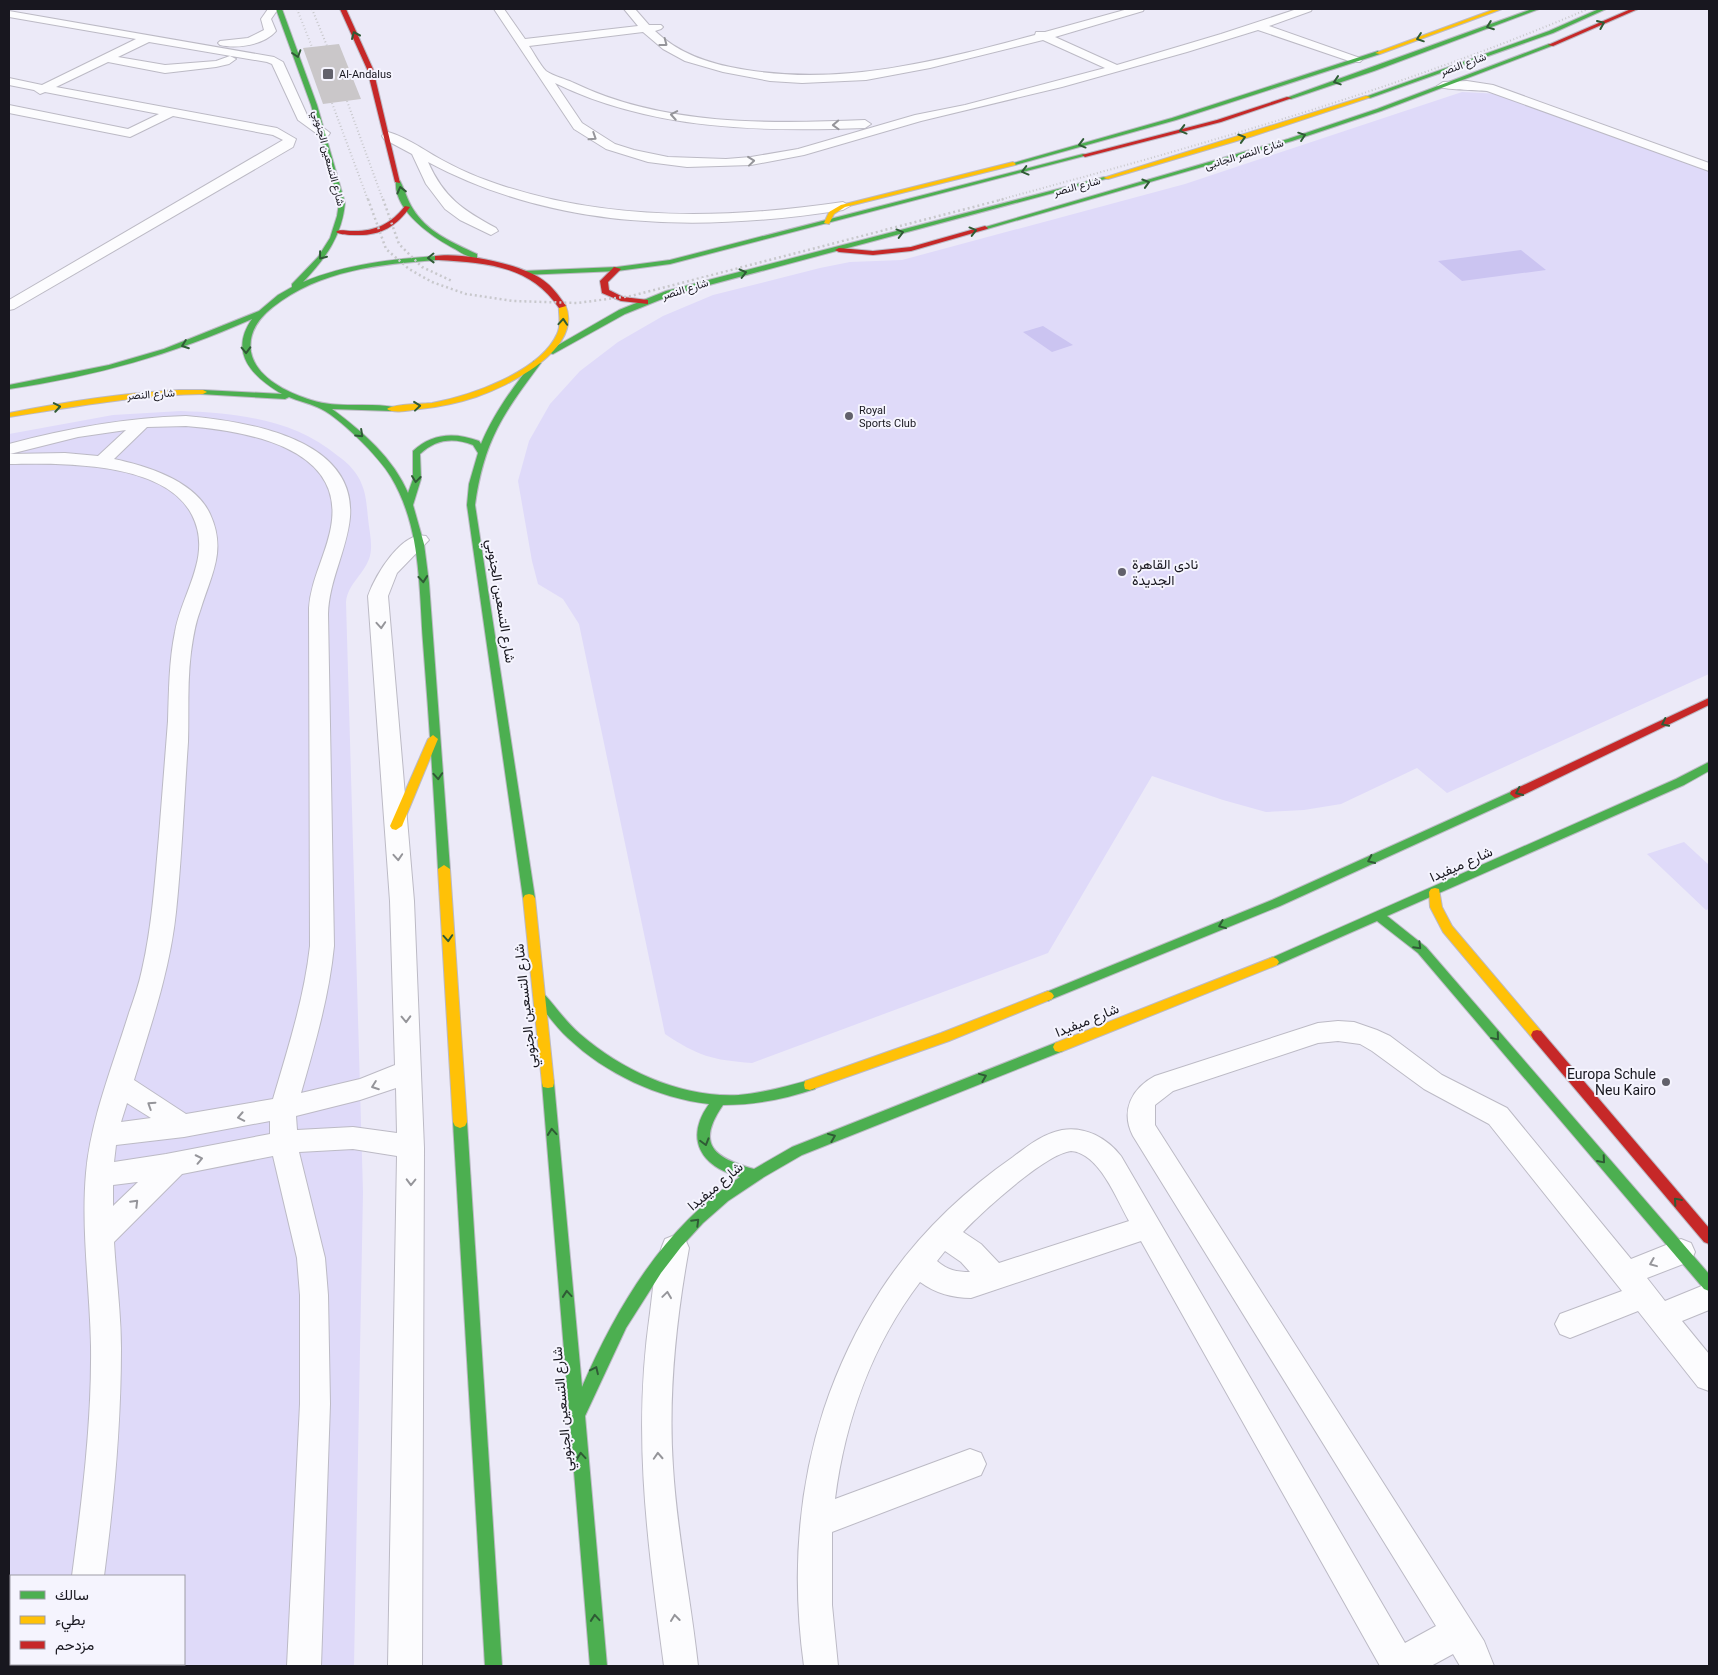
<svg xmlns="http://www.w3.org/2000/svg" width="1718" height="1675" font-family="Roboto,Vazirmatn,sans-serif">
	<rect width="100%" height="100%" fill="#eceaf8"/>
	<g fill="#dfdaf9" fill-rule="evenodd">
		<path d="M 1462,92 L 1501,94 L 1709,171 L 1709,674 L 1447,793 L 1417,768 L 1341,804 L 1304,810 L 1266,812 L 1223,800 L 1152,776 L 1048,953 L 752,1063 C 712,1060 698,1056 665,1034 L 579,624 L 563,599 L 538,584 L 532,561 L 518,481 L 529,441 L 550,404 L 580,371 L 618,342 L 663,316 L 713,295 L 820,268 L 850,262 L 902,260 L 1185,184 Z"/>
		<path d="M 181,411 C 236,413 294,419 338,456 C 348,463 358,473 362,485 C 366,494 367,508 368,518 C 369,530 373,544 370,556 C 365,574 348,583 346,602 L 363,1192 L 354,1666 L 9,1666 L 9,434 L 113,415 ZM 11,1576 L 184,1576 L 184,1664 L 11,1664 Z"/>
		<polygon points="1684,842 1709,865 1709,909 1706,910 1647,854"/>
	</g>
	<g fill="#cbc4f1">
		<polygon points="1521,250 1546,270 1462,281 1438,261"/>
		<polygon points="1043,326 1073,345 1052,352 1023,332"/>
	</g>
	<polygon fill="#cac7c9" points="339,44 361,99 323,104 303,48"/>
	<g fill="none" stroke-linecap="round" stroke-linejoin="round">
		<defs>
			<g id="street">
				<path d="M 268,9 L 278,9 L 271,19 L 276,31 C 264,45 237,49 220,45 L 218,43 L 220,41 L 248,38 L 264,30 L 261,19 Z"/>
				<path d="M 494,9 L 504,9 L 525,39 L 638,26 L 624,9 L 635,9 L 649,25 L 661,25 L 663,27 L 661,29 L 655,31 C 680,55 713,65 747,70 C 845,86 941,60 1035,35 L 1036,32 L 1045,32 L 1128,9 L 1144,9 L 1143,11 L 1055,37 L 1117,65 L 1221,34 L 1297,9 L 1312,9 L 1311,11 L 1269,26 L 1360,58 L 1362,60 L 1360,62 L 1352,62 L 1258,30 L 1187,52 L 1062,87 L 921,121 L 804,155 L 751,165 L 687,167 L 648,162 L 606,149 L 574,129 ZM 643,32 L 663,49 L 685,61 L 723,72 L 770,81 L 802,83 L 866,80 L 930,68 L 1043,40 L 1105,68 L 965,105 L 915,115 L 798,149 L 751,157 L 726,159 L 668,157 L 634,150 L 615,144 L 582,123 L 555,83 C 651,130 760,132 865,128 L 871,124 L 865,120 C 769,124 663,126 574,83 C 566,79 553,76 546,71 C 540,65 534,53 529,46 Z"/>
				<polygon points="9,11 274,57 283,62 307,115 330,133 328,136 320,136 298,120 272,64 267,62 149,42 118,57 165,65 216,61 230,56 236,59 229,64 216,67 165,73 108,62 56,87 277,128 296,139 293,147 14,309 9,310 9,300 283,140 273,135 173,116 130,137 9,113 9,105 128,129 159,114 45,92 40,94 34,90 9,85 9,78 42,85 136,39 9,17"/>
				<path d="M 1467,81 L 1493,85 L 1709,163 L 1709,171 L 1487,91 C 1477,90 1442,90 1437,86 L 1443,82 Z"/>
				<path d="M 388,132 C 400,135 415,144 425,150 C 447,164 473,176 497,184 C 610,222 727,219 843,202 L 850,206 L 843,210 C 702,232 557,231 428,162 C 444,198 463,210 496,228 L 498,231 L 491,235 L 460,220 L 445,209 L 426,184 L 412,154 L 384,139 L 382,136 L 384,133 Z"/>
				<path d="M 186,416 C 243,421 356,437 350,517 C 347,550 329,580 328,614 L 334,946 C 329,997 315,1044 301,1093 L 360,1079 L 395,1065 L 390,901 L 368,596 C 375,576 402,530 426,536 L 429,540 L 397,573 L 388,596 L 414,901 L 424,1148 L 422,1666 L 388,1666 L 397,1156 L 353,1149 L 299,1152 L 325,1258 L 328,1295 L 330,1404 L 321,1666 L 287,1666 L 300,1404 L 300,1295 L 297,1258 L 273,1156 L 182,1174 L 114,1242 C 116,1277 121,1313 121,1348 C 121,1425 114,1500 104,1576 L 72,1576 C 82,1500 92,1423 91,1346 C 90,1289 81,1230 86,1173 C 91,1118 113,1065 129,1013 C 134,999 139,984 142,970 C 152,926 155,881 159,836 C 162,798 165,760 168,721 C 169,691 169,661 175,632 C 182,592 213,556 192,515 C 165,461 60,463 9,464 L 9,444 C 68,428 125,418 186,416 ZM 186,426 C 244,431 346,446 331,527 C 326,555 311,579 309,608 L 310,946 C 304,999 288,1048 273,1099 L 186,1114 L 134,1080 C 151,1025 170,970 176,912 C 182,856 184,799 188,742 C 189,713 187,682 191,652 C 193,638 195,624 200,611 C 211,575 227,551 210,514 C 195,481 147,466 114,459 L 147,427 ZM 126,430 L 98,456 L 65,453 L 10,454 L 78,437 ZM 396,1088 L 397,1133 L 353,1127 L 297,1130 L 296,1116 L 360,1100 ZM 127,1103 L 151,1118 L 121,1122 ZM 270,1121 L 270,1134 L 166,1154 L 114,1162 L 116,1145 L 184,1137 ZM 137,1182 L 138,1182 L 113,1206 L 113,1185 Z"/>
				<path d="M 1338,1021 L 1354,1022 L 1377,1030 L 1390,1036 L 1442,1075 L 1507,1108 L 1631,1259 L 1681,1239 L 1691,1243 L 1695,1252 L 1691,1261 L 1647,1278 L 1665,1301 L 1709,1283 L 1709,1310 L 1682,1321 L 1709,1354 L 1709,1391 L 1698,1387 L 1638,1311 L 1570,1338 L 1560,1334 L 1555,1324 L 1560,1314 L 1622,1291 L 1489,1124 L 1424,1089 L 1372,1051 L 1360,1044 L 1338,1041 L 1318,1043 L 1173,1091 L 1155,1105 L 1155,1125 L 1484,1641 L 1494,1666 L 1460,1666 L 1453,1654 L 1431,1666 L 1380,1666 L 1141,1241 L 971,1298 C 953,1298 935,1293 920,1282 C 872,1345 845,1421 835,1499 L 970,1449 L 981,1453 L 986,1464 L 981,1475 L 832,1532 L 832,1605 L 838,1666 L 804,1666 C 792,1580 797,1492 824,1409 C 838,1367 857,1327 881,1290 C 915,1238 961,1193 1013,1157 C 1028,1146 1042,1134 1062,1130 C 1085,1126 1107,1138 1121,1156 L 1405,1643 L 1436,1626 L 1133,1136 C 1120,1111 1132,1088 1155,1076 L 1318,1023 ZM 1071,1151 C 1099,1153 1116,1198 1129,1221 L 999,1263 L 981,1244 L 963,1232 C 982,1212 1045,1154 1071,1151 ZM 945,1251 L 961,1262 L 970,1272 C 957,1272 947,1270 937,1261 Z"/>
				<path d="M 675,1235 L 685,1239 L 689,1248 C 676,1320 668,1394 673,1467 C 677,1534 691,1600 698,1666 L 664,1666 C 648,1544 632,1437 650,1313 C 653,1289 655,1261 665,1239 Z"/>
				<rect x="59" y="1664" width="34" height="2"/>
			</g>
			<g id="fast">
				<path d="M 276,9 L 282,9 L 317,105 L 345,203 C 342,236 325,259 303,282 C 346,264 392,259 438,256 L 442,258 L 438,260 C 380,264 320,270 273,307 C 258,319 248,333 251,352 C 256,378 288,393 311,400 C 339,409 367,402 394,407 L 395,409 L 391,411 L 332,409 C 363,432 393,458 408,493 L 413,479 L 413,451 C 432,433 455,432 479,441 L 481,444 C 494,413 513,387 534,361 L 541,363 C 503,414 484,440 475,505 L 535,898 L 533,901 L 525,901 L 523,898 L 467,505 L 469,484 L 478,453 L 473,445 C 453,437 436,439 420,454 L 421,479 L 413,505 L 424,544 L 429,583 L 450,869 L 444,873 L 438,869 C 434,793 429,718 423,642 C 419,586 421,527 391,477 C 380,458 338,415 317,407 C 308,403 298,401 289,397 L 285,399 L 200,394 L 199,392 L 203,390 L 282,394 C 253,377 228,353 252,319 C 171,355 96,376 9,389 L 9,385 L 109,365 L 164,349 L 259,311 L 278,295 L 292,287 L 292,284 L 318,257 L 330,238 L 337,216 L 339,203 L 311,105 Z"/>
				<polygon points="1532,9 1539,9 1374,71 1291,99 1286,98"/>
				<polygon points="1599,9 1606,9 1553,33 1370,98 1365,97 1549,31"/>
				<polygon points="1549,44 1554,45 1381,111 1292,141 987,229 982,228 1288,139 1377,109"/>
				<polygon points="1378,51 1380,54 1176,120 1015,165 1010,164 1172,118"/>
				<polygon points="1083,154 1088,155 670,264 617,271 523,275 519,273 523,271 617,267 670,260"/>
				<polygon points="1104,177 1109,178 672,295 625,314 553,354 546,352 619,310 666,291"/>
				<path d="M 396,181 L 400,181 C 405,190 407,200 413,209 C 427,232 453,243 477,254 L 477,258 C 469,258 461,253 455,249 C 432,237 393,210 396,181 Z"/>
				<polygon points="1709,762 1709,771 1684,785 1387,916 1426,947 1709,1274 1709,1291 1704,1289 1418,953 1377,921 1277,965 1269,965 1267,962 1269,959 1676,779"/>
				<polygon points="1515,790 1520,794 1519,797 1280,906 1052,999 1048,1001 1044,999 1042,996 1044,993 1272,900"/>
				<path d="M 540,992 L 544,994 C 556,1007 566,1022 580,1034 C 623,1071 681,1098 739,1095 C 763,1093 787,1086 810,1080 L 815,1081 L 816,1085 L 815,1089 C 785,1099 755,1105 723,1105 C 695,1145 715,1158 754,1169 L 792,1147 L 1055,1043 L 1059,1042 L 1063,1043 L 1065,1047 L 1063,1051 L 802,1155 L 764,1177 L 728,1201 L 703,1223 L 681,1247 L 661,1273 L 626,1328 L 585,1416 L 607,1666 L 590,1666 L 542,1083 L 543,1079 L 548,1078 L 553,1079 L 554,1083 L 582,1387 C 617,1306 665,1226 740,1177 C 701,1167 684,1139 709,1104 C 658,1098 606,1074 568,1038 C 556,1027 546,1013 536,1000 L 534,997 L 536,994 Z"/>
				<polygon points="460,1116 465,1118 467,1122 502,1666 485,1666 453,1122 455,1118"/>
			</g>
			<g id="slow">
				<polygon points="1495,9 1502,9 1380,54 1375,53"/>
				<polygon points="1366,96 1371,97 1250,137 1108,179 1103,178"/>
				<polygon points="1013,162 1016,164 1015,165 845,207 834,214 829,224 824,223 829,212 841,205"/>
				<path d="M 559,304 L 565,304 C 585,349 508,386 476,397 C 458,403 439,407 420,409 C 411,410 394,414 387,409 C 394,404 421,404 432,403 C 470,396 540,372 557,334 C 562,323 558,314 559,304 Z"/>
				<path d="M 179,390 L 203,390 L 207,392 L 203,394 C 137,395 74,407 9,417 L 9,413 C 65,402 121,393 179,390 Z"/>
				<polygon points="433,735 438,739 402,826 396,830 392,829 390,826 428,739"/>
				<polygon points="444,865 450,869 467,1122 465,1126 460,1128 455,1126 453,1122 438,869"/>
				<polygon points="1435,888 1439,889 1442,907 1452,926 1541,1031 1543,1035 1541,1039 1537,1040 1533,1039 1443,932 1430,907 1429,892 1431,889"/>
				<polygon points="529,894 533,895 535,898 554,1083 553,1087 548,1088 543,1087 542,1083 523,898 525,895"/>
				<polygon points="1273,957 1277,959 1279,962 1277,965 1063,1051 1059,1052 1055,1051 1053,1047 1055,1043"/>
				<polygon points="1048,991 1052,993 1054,996 1052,999 949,1041 810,1090 805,1089 804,1085 805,1081 941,1033"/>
			</g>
			<g id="jam">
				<polygon points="340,9 346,9 373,69 400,183 395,182 367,69"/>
				<polygon points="1631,9 1638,9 1553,46 1548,45"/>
				<polygon points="1287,97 1292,98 1221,122 1085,157 1082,155 1217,120"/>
				<path d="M 405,206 L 410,207 C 396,227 380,236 355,235 C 348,235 341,235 336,232 C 340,229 345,231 350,231 C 374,232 390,225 405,206 Z"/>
				<polygon points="985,226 988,228 987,229 911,251 873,255 839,252 835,250 839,248 873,251 911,247"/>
				<path d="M 435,256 C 463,252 521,264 543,280 C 553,287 559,296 566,306 L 559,308 C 530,265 486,263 438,260 L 435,260 Z"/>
				<polygon points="614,267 621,269 608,282 609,290 623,297 648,300 648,304 621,301 602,293 600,281"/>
				<polygon points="1709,698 1709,705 1519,797 1515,798 1510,794 1511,791"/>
				<polygon points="1537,1030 1541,1031 1709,1228 1709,1244 1704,1242 1533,1039 1531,1035 1533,1031"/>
			</g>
		</defs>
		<use href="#street" stroke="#bcbac5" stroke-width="2"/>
		<use href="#fast" stroke="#bcbac5" stroke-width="2"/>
		<use href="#slow" stroke="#bcbac5" stroke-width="2"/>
		<use href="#jam" stroke="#bcbac5" stroke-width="2"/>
		<use href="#street" fill="#fcfcfe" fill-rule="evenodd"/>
		<use href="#fast" fill="#4caf50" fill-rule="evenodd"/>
		<use href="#slow" fill="#ffc107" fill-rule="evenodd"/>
		<use href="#jam" fill="#c62828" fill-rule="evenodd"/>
		<g stroke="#c8c8cc" stroke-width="2" stroke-dasharray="1 2.5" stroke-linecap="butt">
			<polyline points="297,9 312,47"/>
			<polyline points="312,9 327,46"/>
			<polyline points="347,101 383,200"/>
			<polyline points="332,103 368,200"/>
			<path d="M 999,200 C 1198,146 1398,90 1588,9"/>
		</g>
		<g stroke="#c8c8cc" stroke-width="2.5" stroke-dasharray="2 3" stroke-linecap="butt">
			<polyline points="368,199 386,249 409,269 432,282 466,294 513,301 577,303 631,296 1004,199"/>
			<polyline points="383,199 399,244 422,267 452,281"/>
		</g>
	</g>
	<defs><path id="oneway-chevron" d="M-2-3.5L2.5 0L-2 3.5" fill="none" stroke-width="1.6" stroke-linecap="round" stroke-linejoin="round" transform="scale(1.25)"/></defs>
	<g stroke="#2f5b35">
		<use href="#oneway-chevron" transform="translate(1601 24) rotate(-23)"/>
		<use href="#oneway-chevron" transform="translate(1490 26) rotate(159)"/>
		<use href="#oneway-chevron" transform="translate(355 35) rotate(-114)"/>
		<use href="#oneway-chevron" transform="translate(1420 38) rotate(161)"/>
		<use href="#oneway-chevron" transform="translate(297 54) rotate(72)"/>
		<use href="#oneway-chevron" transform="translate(1337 81) rotate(162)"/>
		<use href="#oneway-chevron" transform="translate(1183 130) rotate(165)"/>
		<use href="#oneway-chevron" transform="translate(1302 136) rotate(-19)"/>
		<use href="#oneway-chevron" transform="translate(1242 138) rotate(-17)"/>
		<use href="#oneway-chevron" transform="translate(1082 144) rotate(165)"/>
		<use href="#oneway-chevron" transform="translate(1025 171) rotate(165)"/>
		<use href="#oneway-chevron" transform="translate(1146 183) rotate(-17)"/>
		<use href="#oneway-chevron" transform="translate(401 190) rotate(-104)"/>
		<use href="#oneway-chevron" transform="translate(973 231) rotate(-15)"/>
		<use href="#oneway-chevron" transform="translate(900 233) rotate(-15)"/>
		<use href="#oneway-chevron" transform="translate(322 256) rotate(128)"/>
		<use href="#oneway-chevron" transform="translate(431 258) rotate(179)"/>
		<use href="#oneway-chevron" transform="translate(743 273) rotate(-14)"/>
		<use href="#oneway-chevron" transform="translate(563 322) rotate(-86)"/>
		<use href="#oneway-chevron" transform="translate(185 345) rotate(160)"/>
		<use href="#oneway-chevron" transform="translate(246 350) rotate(88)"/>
		<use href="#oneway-chevron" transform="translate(417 406) rotate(-6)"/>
		<use href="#oneway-chevron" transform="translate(57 407) rotate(-10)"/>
		<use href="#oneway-chevron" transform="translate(360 434) rotate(43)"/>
		<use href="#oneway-chevron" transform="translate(416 479) rotate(97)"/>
		<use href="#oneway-chevron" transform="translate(423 579) rotate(85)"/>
		<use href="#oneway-chevron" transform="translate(1665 723) rotate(154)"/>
		<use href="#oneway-chevron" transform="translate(438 776) rotate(86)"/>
		<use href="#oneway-chevron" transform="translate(1519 792) rotate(155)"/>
		<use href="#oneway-chevron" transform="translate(1371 860) rotate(155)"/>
		<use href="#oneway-chevron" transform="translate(1222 925) rotate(158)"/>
		<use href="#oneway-chevron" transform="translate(448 938) rotate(86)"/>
		<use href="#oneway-chevron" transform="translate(1418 946) rotate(45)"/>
		<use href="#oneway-chevron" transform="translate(1496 1037) rotate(50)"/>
		<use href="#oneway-chevron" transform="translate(983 1077) rotate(-22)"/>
		<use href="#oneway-chevron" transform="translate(552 1132) rotate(-95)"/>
		<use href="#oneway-chevron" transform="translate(832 1137) rotate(-22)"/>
		<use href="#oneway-chevron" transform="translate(705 1142) rotate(74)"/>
		<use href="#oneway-chevron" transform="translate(1602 1160) rotate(49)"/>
		<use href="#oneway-chevron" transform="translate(1677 1201) rotate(-131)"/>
		<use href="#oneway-chevron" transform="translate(696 1222) rotate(-45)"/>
		<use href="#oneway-chevron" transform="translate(567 1294) rotate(-95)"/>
		<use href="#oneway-chevron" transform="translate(595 1370) rotate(-65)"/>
		<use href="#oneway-chevron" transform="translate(581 1456) rotate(-95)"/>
		<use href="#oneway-chevron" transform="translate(595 1618) rotate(-95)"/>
	</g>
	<g stroke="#95959a">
		<use href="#oneway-chevron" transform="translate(664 43) rotate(37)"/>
		<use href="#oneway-chevron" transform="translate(674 115) rotate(-170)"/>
		<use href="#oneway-chevron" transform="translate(836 125) rotate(178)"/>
		<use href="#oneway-chevron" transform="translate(593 137) rotate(33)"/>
		<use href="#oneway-chevron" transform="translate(751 161) rotate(-6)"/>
		<use href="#oneway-chevron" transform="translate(381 625) rotate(86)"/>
		<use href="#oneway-chevron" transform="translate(398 857) rotate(86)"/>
		<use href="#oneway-chevron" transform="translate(406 1019) rotate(88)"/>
		<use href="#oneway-chevron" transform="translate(375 1086) rotate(160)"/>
		<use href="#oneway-chevron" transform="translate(151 1105) rotate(-147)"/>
		<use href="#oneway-chevron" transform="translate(241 1117) rotate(169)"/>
		<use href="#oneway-chevron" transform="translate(199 1159) rotate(-12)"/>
		<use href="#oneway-chevron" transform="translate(411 1182) rotate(91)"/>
		<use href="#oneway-chevron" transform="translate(135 1203) rotate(-45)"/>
		<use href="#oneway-chevron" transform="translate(1653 1263) rotate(158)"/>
		<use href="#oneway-chevron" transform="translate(667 1295) rotate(-82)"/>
		<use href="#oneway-chevron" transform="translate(658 1456) rotate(-93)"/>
		<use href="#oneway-chevron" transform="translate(675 1618) rotate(-97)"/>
	</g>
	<g fill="#62616b" stroke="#f5f4fe" stroke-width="2">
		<rect x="322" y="68" width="12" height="12" rx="2.5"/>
		<circle cx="849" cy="416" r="5"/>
		<circle cx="1122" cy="572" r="5"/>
		<circle cx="1666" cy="1082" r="5"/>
	</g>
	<g text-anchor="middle" stroke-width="4" stroke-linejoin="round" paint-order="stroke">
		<g font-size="11" fill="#18171f" stroke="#f5f4fe">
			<text transform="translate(1463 64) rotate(-20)" y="4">شارع النصر</text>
			<text transform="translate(1244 154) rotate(-17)" y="4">شارع النصر الجانبى</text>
			<text transform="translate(329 158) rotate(75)" y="4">شارع التسعين الجنوبي</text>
			<text transform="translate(1077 186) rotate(-15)" y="4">شارع النصر</text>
			<text transform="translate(685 289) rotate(-17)" y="4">شارع النصر</text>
			<text transform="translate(151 394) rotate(-4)" y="4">شارع النصر</text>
		</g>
		<g font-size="11" fill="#18171f" stroke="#f5f4fe" text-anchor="start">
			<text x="339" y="78">Al-Andalus</text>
			<text x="859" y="414">Royal<tspan x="859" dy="13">Sports Club</tspan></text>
		</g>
		<g font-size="14" fill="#18171f" stroke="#f5f4fe" text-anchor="start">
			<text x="1132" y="569">نادى القاهرة<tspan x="1132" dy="16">الجديدة</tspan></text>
			<text x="1656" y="1079" text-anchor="end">Europa Schule<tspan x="1656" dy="16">Neu Kairo</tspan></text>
		</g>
		<g font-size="14" fill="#18171f" stroke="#f5f4fe">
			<text transform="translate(501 601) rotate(81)" y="5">شارع التسعين الجنوبي</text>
			<text transform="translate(1461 864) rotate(-24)" y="5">شارع ميفيدا</text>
			<text transform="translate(525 1006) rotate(-96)" y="5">شارع التسعين الجنوبي</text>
			<text transform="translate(1087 1020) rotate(-22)" y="5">شارع ميفيدا</text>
			<text transform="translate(715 1186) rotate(-40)" y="5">شارع ميفيدا</text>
			<text transform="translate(562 1409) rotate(-95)" y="5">شارع التسعين الجنوبي</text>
		</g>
	</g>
	<rect width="1718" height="1675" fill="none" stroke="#18171f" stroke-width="20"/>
	<rect x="10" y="1575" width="175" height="90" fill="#f5f4fe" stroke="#9d9ca5"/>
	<rect x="20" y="1591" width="25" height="8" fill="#4caf50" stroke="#9d9ca5"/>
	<text x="55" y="1600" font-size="15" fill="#18171f">سالك</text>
	<rect x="20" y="1616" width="25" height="8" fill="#ffc107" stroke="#9d9ca5"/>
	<text x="55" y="1625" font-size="15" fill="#18171f">بطيء</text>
	<rect x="20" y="1641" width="25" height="8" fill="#c62828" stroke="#9d9ca5"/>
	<text x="55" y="1650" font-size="15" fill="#18171f">مزدحم</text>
</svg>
